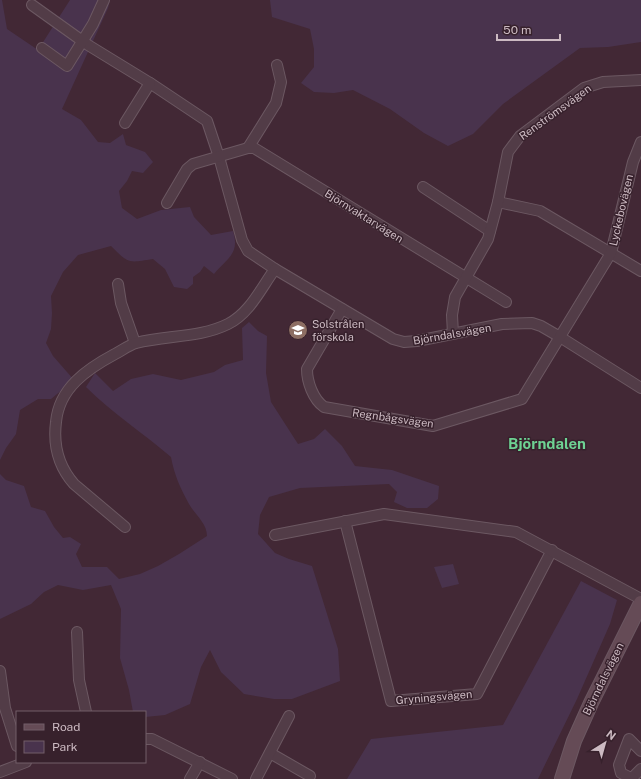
<svg xmlns="http://www.w3.org/2000/svg" width="641" height="779" font-family="'Public Sans',sans-serif">
	<rect width="100%" height="100%" fill="#422835"/>
	<g fill="#49334d">
		<path d="M 0,0 L 2,0 L 7,29 L 38,50 L 70,0 L 110,0 L 108,8 L 62,109 L 81,120 L 98,142 L 110,143 L 123,134 L 126,145 L 145,152 L 153,162 L 143,173 L 132,171 L 127,181 L 119,191 L 122,208 L 137,219 L 161,210 L 190,207 L 194,217 L 211,235 L 233,231 C 240,254 228,257 214,274 L 204,266 L 200,272 L 193,277 L 193,284 L 187,289 L 174,287 L 165,269 L 153,259 C 128,263 129,264 111,246 L 78,255 L 63,272 L 51,296 L 52,313 L 51,329 L 46,343 L 53,356 L 74,380 L 51,399 L 38,399 L 20,410 L 16,434 L 6,448 L 0,460 Z"/>
		<polygon points="270,0 641,0 641,42 608,47 580,48 503,104 473,134 448,146 424,133 390,109 353,90 334,93 314,92 301,83 314,67 314,49 310,29 272,17"/>
		<path d="M 249,322 L 258,331 L 267,336 L 266,373 L 271,402 L 298,444 L 314,439 L 325,429 L 342,446 L 355,466 L 392,470 L 439,486 L 438,499 L 427,508 L 407,508 L 394,502 L 397,492 L 389,484 L 300,488 L 269,497 L 260,515 L 258,534 L 275,553 L 289,559 L 312,566 L 338,649 L 340,681 L 292,699 L 274,699 L 244,694 L 221,672 L 210,650 L 201,667 L 190,704 L 165,715 L 145,717 L 145,712 L 133,712 L 129,690 L 120,658 L 121,609 L 111,585 L 83,590 L 58,585 L 44,592 L 31,604 L 0,619 L 0,474 L 6,480 L 24,486 L 31,507 L 45,511 L 54,527 L 63,538 L 70,537 L 81,544 L 76,554 L 82,567 L 107,567 L 119,579 L 140,574 L 158,566 L 179,554 L 207,536 C 207,523 195,515 189,504 C 180,488 174,474 171,457 C 143,433 112,413 86,387 L 95,373 L 113,391 L 131,379 L 153,374 L 181,380 L 214,372 L 225,365 L 243,360 L 242,328 Z"/>
		<polygon points="453,564 459,584 442,588 434,567"/>
		<polygon points="581,581 617,600 610,624 577,699 538,779 347,779 371,739 503,725"/>
	</g>
	<g fill="none" stroke-linecap="round" stroke-linejoin="round">
		<defs>
			<g id="street">
				<polyline points="32,5 88,45 150,83 207,121 219,157 242,240 248,251 275,269 393,339 404,342 417,341 502,324 532,323 541,326 560,337 641,388"/>
				<polyline points="42,48 67,66 93,24 104,0"/>
				<polyline points="125,123 150,83"/>
				<polyline points="248,148 276,103 281,82 277,65"/>
				<polyline points="423,187 490,231"/>
				<polyline points="498,202 540,211 641,271"/>
				<polyline points="167,203 187,169 193,164 248,148 254,148 506,302"/>
				<polyline points="118,284 121,303 135,343"/>
				<path d="M 342,309 L 307,369 C 307,382 313,399 324,407 L 433,426 L 522,399 L 611,253 L 633,162 L 641,142"/>
				<polyline points="453,334 452,315 455,297 488,239 498,202 508,152 520,136 584,88 603,82 641,80"/>
				<polyline points="345,521 391,701 477,694 552,550"/>
				<path d="M 125,527 L 74,484 C 59,467 53,446 56,422 C 59,388 87,369 115,354 C 121,351 129,345 136,343 C 166,335 200,338 228,324 C 250,313 261,288 275,269"/>
				<polyline points="275,535 384,514 516,532 641,599"/>
				<polyline points="77,632 79,680 86,712"/>
				<polyline points="0,671 5,708 17,746"/>
				<polyline points="145,739 152,739 232,779"/>
				<polyline points="270,753 310,776"/>
				<polyline points="0,772 26,762"/>
				<polyline points="632,778 641,769"/>
				<polyline points="190,779 200,762"/>
				<polyline points="256,779 289,716"/>
				<polyline points="633,779 621,773 619,765 629,739 641,751"/>
			</g>
			<polyline id="secondary" points="562,779 574,741 591,703 641,603"/>
		</defs>
		<use href="#street" stroke="#6c5862" stroke-width="12"/>
		<use href="#secondary" stroke="#6c5862" stroke-width="16"/>
		<use href="#street" stroke="#523c47" stroke-width="10"/>
		<use href="#secondary" stroke="#654b56" stroke-width="14"/>
	</g>
	<defs>
		<symbol id="school-disc" viewBox="-11 -11 22 22"><circle r="9.5" fill="#8d6e63" stroke="#37212c"/><path d="M0-5L7-2L0 1L-7-2ZM-4 1L0 2.5L4 1V4Q0 6-4 4Z" fill="#fff"/></symbol>
	</defs>
	<g fill-rule="evenodd">
		<use href="#school-disc" x="287" y="319" width="22" height="22"/>
	</g>
	<g text-anchor="middle" stroke-width="3" stroke-linejoin="round" paint-order="stroke">
		<g font-size="11" fill="#ccbac2" stroke="#37212c">
			<text transform="translate(555 112) rotate(-36)" y="4">Renströmsvägen</text>
			<text transform="translate(621 210) rotate(-77)" y="4">Lyckebovägen</text>
			<text transform="translate(364 216) rotate(32)" y="4">Björnvaktarvägen</text>
			<text transform="translate(452 334) rotate(-10)" y="4">Björndalsvägen</text>
			<text transform="translate(393 418) rotate(8)" y="4">Regnbågsvägen</text>
			<text transform="translate(603 679) rotate(-64)" y="4">Björndalsvägen</text>
			<text transform="translate(434 697) rotate(-5)" y="4">Gryningsvägen</text>
		</g>
		<g font-size="11" fill="#ccbac2" stroke="#37212c" text-anchor="start">
			<text x="312" y="328">Solstrålen<tspan x="312" dy="13">förskola</tspan></text>
		</g>
		<g font-size="15" font-weight="bold" fill="#6ed293" stroke="#37212c">
			<text x="547" y="449">Björndalen</text>
		</g>
	</g>
	<rect x="16" y="711" width="130" height="52" fill="#37212c" stroke="#735e68"/>
	<rect x="24" y="724" width="20" height="6" fill="#654b56" stroke="#735e68"/>
	<text x="52" y="731" font-size="12" fill="#ccbac2">Road</text>
	<rect x="24" y="741" width="20" height="12" fill="#49334d" stroke="#735e68"/>
	<text x="52" y="751" font-size="12" fill="#ccbac2">Park</text>
	<g transform="translate(605 743) rotate(37)" stroke="#37212c" stroke-width="3" paint-order="stroke">
	<path d="M0-3L7 15L0 10L-7 15Z" fill="#ccbac2"/>
	<text y="-6" font-size="11" font-weight="bold" text-anchor="middle" fill="#ccbac2">N</text>
	</g>
	<path d="M497 34v6h63v-6" fill="none" stroke="#ccbac2" stroke-width="2"/>
	<text x="503" y="34" font-size="12" fill="#ccbac2" stroke="#37212c" stroke-width="3" paint-order="stroke">50 m</text>
</svg>
